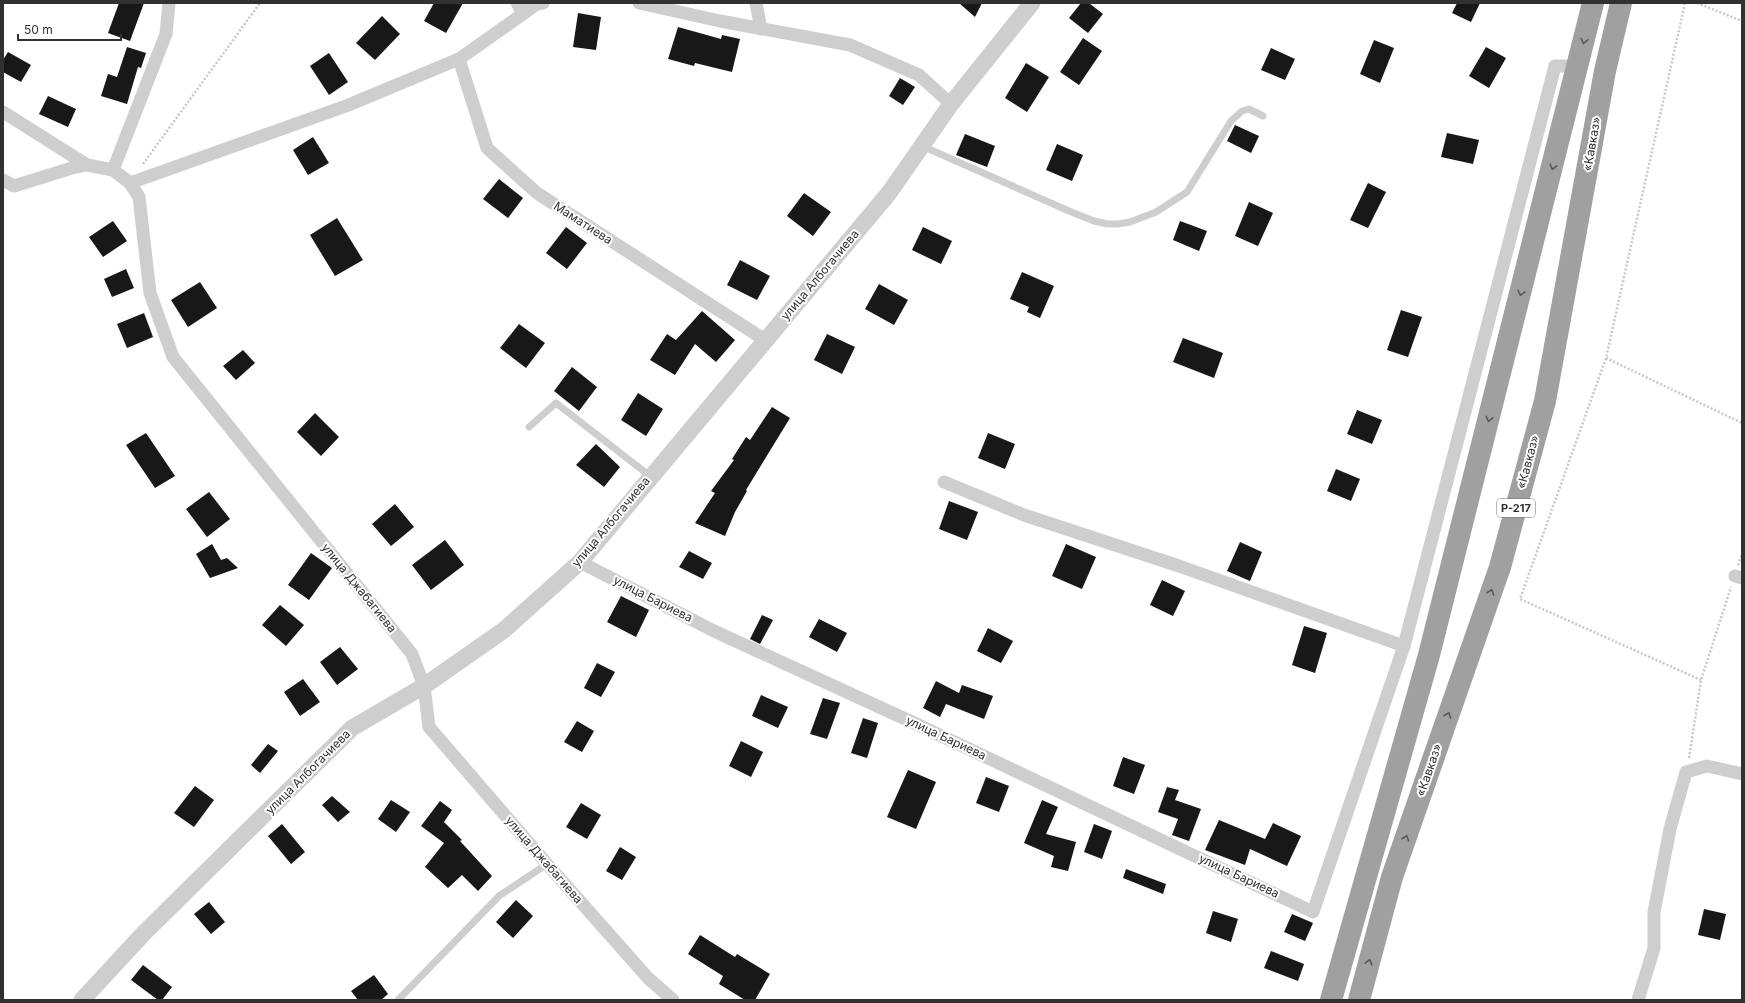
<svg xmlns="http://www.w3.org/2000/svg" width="1745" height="1003" font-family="Inter,sans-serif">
	<rect width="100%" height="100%" fill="#fff"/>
	<g fill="#181818">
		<polygon points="119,3 144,3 130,41 108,33"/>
		<polygon points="434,3 463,3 446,33 424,21"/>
		<polygon points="959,3 982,3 975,17"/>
		<polygon points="1081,3 1089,3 1103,14 1088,33 1069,18"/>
		<polygon points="1457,3 1480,3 1471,22 1452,13"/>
		<polygon points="578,13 601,17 596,50 573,47"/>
		<polygon points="382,16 400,34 375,60 356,43"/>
		<polygon points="678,27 721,39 722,35 740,39 732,72 695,63 694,66 668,59"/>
		<polygon points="1083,38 1102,51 1079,85 1060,72"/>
		<polygon points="1374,40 1394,48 1380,83 1360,74"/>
		<polygon points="127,47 146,53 141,68 138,67 127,104 101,96 108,74 117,77"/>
		<polygon points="1486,47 1506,58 1489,88 1469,76"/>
		<polygon points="1271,48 1295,59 1285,80 1261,70"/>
		<polygon points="8,52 31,65 21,82 3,72 3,60"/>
		<polygon points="329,53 348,82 329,95 310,66"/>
		<polygon points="1026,63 1049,77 1027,112 1005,98"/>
		<polygon points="900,78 915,87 903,105 889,96"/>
		<polygon points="48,96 76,109 68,127 39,114"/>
		<polygon points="1235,125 1259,136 1251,153 1227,141"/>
		<polygon points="1447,133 1479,140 1473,164 1441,157"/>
		<polygon points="965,134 995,146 987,167 956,155"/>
		<polygon points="313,137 329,163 308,175 293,150"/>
		<polygon points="1057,144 1083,155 1072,181 1046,170"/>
		<polygon points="499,179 523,198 508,218 483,199"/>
		<polygon points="1368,183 1386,192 1368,228 1350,220"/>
		<polygon points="804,193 831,212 813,236 787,216"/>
		<polygon points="1249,202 1273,213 1258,246 1235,236"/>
		<polygon points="337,218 363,260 335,276 310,235"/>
		<polygon points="113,221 127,241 103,257 89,237"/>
		<polygon points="1180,221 1207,231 1199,251 1173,240"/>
		<polygon points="566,227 587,243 567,269 546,253"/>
		<polygon points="923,227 952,241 941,264 912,250"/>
		<polygon points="740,260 770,276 757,300 727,285"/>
		<polygon points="126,269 134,288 112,297 104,279"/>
		<polygon points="1022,272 1054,286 1040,318 1027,312 1029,307 1010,299"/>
		<polygon points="200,282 217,308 188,327 171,300"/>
		<polygon points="879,284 908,300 894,325 865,309"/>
		<polygon points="1401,310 1422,317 1408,357 1387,350"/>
		<polygon points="702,311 735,340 716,362 695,344 675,375 650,360 667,334 676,340"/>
		<polygon points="144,313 153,337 127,348 117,324"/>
		<polygon points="519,324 545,343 526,368 500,348"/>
		<polygon points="827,334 855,347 842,374 814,360"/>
		<polygon points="1183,338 1223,353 1214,378 1173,362"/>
		<polygon points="243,350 255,363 236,380 223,366"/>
		<polygon points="572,367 597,387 579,411 554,391"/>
		<polygon points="638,393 663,409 646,436 621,420"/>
		<polygon points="772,407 790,418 746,490 747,491 735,512 725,536 695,523 715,493 711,491 734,460 732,459 746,437 750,440"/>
		<polygon points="1357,410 1382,420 1372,444 1347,434"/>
		<polygon points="315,413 339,437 321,456 297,432"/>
		<polygon points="146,433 175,476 155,488 126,445"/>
		<polygon points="988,433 1015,444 1005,469 978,458"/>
		<polygon points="596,444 620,467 604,487 576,465"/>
		<polygon points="1336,469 1360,479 1351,501 1327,491"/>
		<polygon points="209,492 230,519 207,537 186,509"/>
		<polygon points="949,501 978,512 967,540 939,529"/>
		<polygon points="395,504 414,527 391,546 372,524"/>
		<polygon points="445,540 464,565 431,590 412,565"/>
		<polygon points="1240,542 1262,552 1250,581 1227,571"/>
		<polygon points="212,544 221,560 227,558 238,568 210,578 196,554"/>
		<polygon points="1066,544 1096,557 1082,589 1052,576"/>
		<polygon points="689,551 712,563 703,579 679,567"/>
		<polygon points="311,553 332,568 309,600 288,585"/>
		<polygon points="1162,580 1185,591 1173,616 1150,605"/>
		<polygon points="621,596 649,610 636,637 607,622"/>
		<polygon points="280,605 304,625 286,646 262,625"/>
		<polygon points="762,615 773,620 760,644 750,639"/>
		<polygon points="819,619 847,633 837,652 809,637"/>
		<polygon points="1304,626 1327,633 1315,673 1292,665"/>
		<polygon points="988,628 1013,641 1001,663 977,651"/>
		<polygon points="340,647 358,669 337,685 320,662"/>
		<polygon points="597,663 615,672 601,697 584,688"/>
		<polygon points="303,679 320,702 300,716 284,692"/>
		<polygon points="936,681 959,693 962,685 993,696 984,719 946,704 940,717 923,708"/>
		<polygon points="761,695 788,707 778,728 752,716"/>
		<polygon points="823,698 840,703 827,739 810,734"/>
		<polygon points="863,718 878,723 867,758 851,753"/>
		<polygon points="577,721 594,731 582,752 564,742"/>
		<polygon points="741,741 763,752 751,777 729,766"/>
		<polygon points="268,744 278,751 260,773 251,765"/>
		<polygon points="1123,757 1145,765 1134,794 1113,786"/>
		<polygon points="908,770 936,782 916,829 887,817"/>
		<polygon points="986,777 1009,786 999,812 976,803"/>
		<polygon points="195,786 214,800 194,827 174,813"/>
		<polygon points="1167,787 1179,790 1175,800 1201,809 1189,841 1172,835 1178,819 1158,812"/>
		<polygon points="332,796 350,812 338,822 322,805"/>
		<polygon points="391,800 410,812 396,832 378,819"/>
		<polygon points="1042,800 1058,807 1046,834 1076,842 1068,871 1051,867 1054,856 1024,843"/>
		<polygon points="440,801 452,810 444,822 462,840 460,841 492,876 478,891 462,875 448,888 425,867 444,843 421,826"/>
		<polygon points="581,803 601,815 587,839 566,827"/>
		<polygon points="1219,820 1265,839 1273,823 1301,836 1287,866 1250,849 1245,865 1205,850"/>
		<polygon points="282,824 305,852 291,864 268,836"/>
		<polygon points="1094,824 1112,831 1102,859 1084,852"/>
		<polygon points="620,847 636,857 622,880 606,871"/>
		<polygon points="1126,869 1166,884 1163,894 1123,878"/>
		<polygon points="516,900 533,916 513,938 496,922"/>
		<polygon points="209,902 225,922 211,934 194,914"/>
		<polygon points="1704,909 1726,914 1720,940 1698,935"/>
		<polygon points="1213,911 1238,919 1231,942 1206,933"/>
		<polygon points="1292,914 1313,923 1305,941 1284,932"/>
		<polygon points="700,935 735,957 737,954 770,974 755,1000 745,1000 719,984 723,976 688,954"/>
		<polygon points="1271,951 1304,964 1298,981 1264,968"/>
		<polygon points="143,965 172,987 162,1000 158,1000 131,980"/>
		<polygon points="374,975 388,994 381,1000 358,1000 351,991"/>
	</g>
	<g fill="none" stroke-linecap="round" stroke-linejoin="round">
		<g stroke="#c8c8c8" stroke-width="2.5" stroke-dasharray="2 2" stroke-linecap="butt">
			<polyline points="1685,3 1606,358 1520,599 1701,680"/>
			<polyline points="1697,3 1742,21"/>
			<polyline points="143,164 260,3"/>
			<polyline points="1606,358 1742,423"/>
			<polyline points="1738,565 1742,554"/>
			<polyline points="1689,758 1701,680 1731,587"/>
		</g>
		<g stroke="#cecece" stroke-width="7">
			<polyline points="922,146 1069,211 1094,221 1108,224 1118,224 1130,222 1156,212 1187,192 1231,121 1242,111 1249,109 1263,116"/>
			<polyline points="529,427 556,403 650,476"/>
			<polyline points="398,1000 499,896 547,864"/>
		</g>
		<g stroke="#cecece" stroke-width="13">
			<polyline points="517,3 523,14"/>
			<polyline points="639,3 720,21 850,45 919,75 951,104"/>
			<polyline points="756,3 761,29"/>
			<polyline points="459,59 487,148 537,193 765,340"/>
			<polyline points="3,112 87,165"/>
			<polyline points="113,170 166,34 169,3"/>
			<polyline points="3,180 14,186 72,168 87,165 113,170 130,183 139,197 150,293 173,357 412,654 424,686 429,727 547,864 648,978 673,1000"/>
			<polyline points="130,183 346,106 459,59 537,4 543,3"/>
			<polyline points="944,482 1024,515 1179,566 1404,646"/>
			<polyline points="580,562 714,631 912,722 1313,912 1404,646 1555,66 1578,66"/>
			<polyline points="1735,576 1742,578"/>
			<polyline points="1638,1000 1654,948 1654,912 1670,829 1686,772 1707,766 1742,774"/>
		</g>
		<polyline stroke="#cecece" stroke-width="17" points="82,1000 144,933 352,728 424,686 504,630 580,562 889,193 951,104 1032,3"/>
		<g stroke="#a0a0a0" stroke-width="22">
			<polyline points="1331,1000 1429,655 1593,3"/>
			<polyline points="1359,1000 1392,877 1500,567 1545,401 1605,71 1621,3"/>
		</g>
	</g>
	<defs><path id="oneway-chevron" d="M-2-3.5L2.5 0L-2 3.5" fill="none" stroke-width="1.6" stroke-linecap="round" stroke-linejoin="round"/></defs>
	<g stroke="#585858">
		<use href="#oneway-chevron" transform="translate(1584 41) rotate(103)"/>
		<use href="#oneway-chevron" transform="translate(1553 167) rotate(104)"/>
		<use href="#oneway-chevron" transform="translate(1521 293) rotate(104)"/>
		<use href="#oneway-chevron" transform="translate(1489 419) rotate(104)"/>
		<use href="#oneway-chevron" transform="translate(1491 592) rotate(-71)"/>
		<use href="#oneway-chevron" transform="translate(1448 715) rotate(-71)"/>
		<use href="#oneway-chevron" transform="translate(1406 838) rotate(-71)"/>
		<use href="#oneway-chevron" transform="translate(1369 962) rotate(-75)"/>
	</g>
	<g text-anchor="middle" stroke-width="4" stroke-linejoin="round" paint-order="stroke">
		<rect fill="#fff" stroke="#6f6f6f" stroke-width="1" x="1497" y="499" width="38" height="18" rx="3"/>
		<g font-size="11" font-weight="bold" fill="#313131">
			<text x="1516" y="512">Р-217</text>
		</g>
		<g font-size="12" fill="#313131" stroke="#fff">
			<text transform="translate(1592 144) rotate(-80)" y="4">«Кавказ»</text>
			<text transform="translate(583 223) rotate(33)" y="4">Маматиева</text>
			<text transform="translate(820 275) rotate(-50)" y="4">улица Албогачиева</text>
			<text transform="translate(1528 462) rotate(-75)" y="4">«Кавказ»</text>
			<text transform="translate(611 522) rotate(-50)" y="4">улица Албогачиева</text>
			<text transform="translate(359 588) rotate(51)" y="4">улица Джабагиева</text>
			<text transform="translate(653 599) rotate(27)" y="4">улица Бариева</text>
			<text transform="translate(946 738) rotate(25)" y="4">улица Бариева</text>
			<text transform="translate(1429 770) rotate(-71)" y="4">«Кавказ»</text>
			<text transform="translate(308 772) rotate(-45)" y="4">улица Албогачиева</text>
			<text transform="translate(544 860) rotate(49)" y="4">улица Джабагиева</text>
			<text transform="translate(1239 876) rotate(25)" y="4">улица Бариева</text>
		</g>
	</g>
	<rect width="1745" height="1003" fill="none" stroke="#313131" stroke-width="8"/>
	<path d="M18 34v6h103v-6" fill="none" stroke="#313131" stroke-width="2"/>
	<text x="24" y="34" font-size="12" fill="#313131" stroke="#ffffff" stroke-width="3" paint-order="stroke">50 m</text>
</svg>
